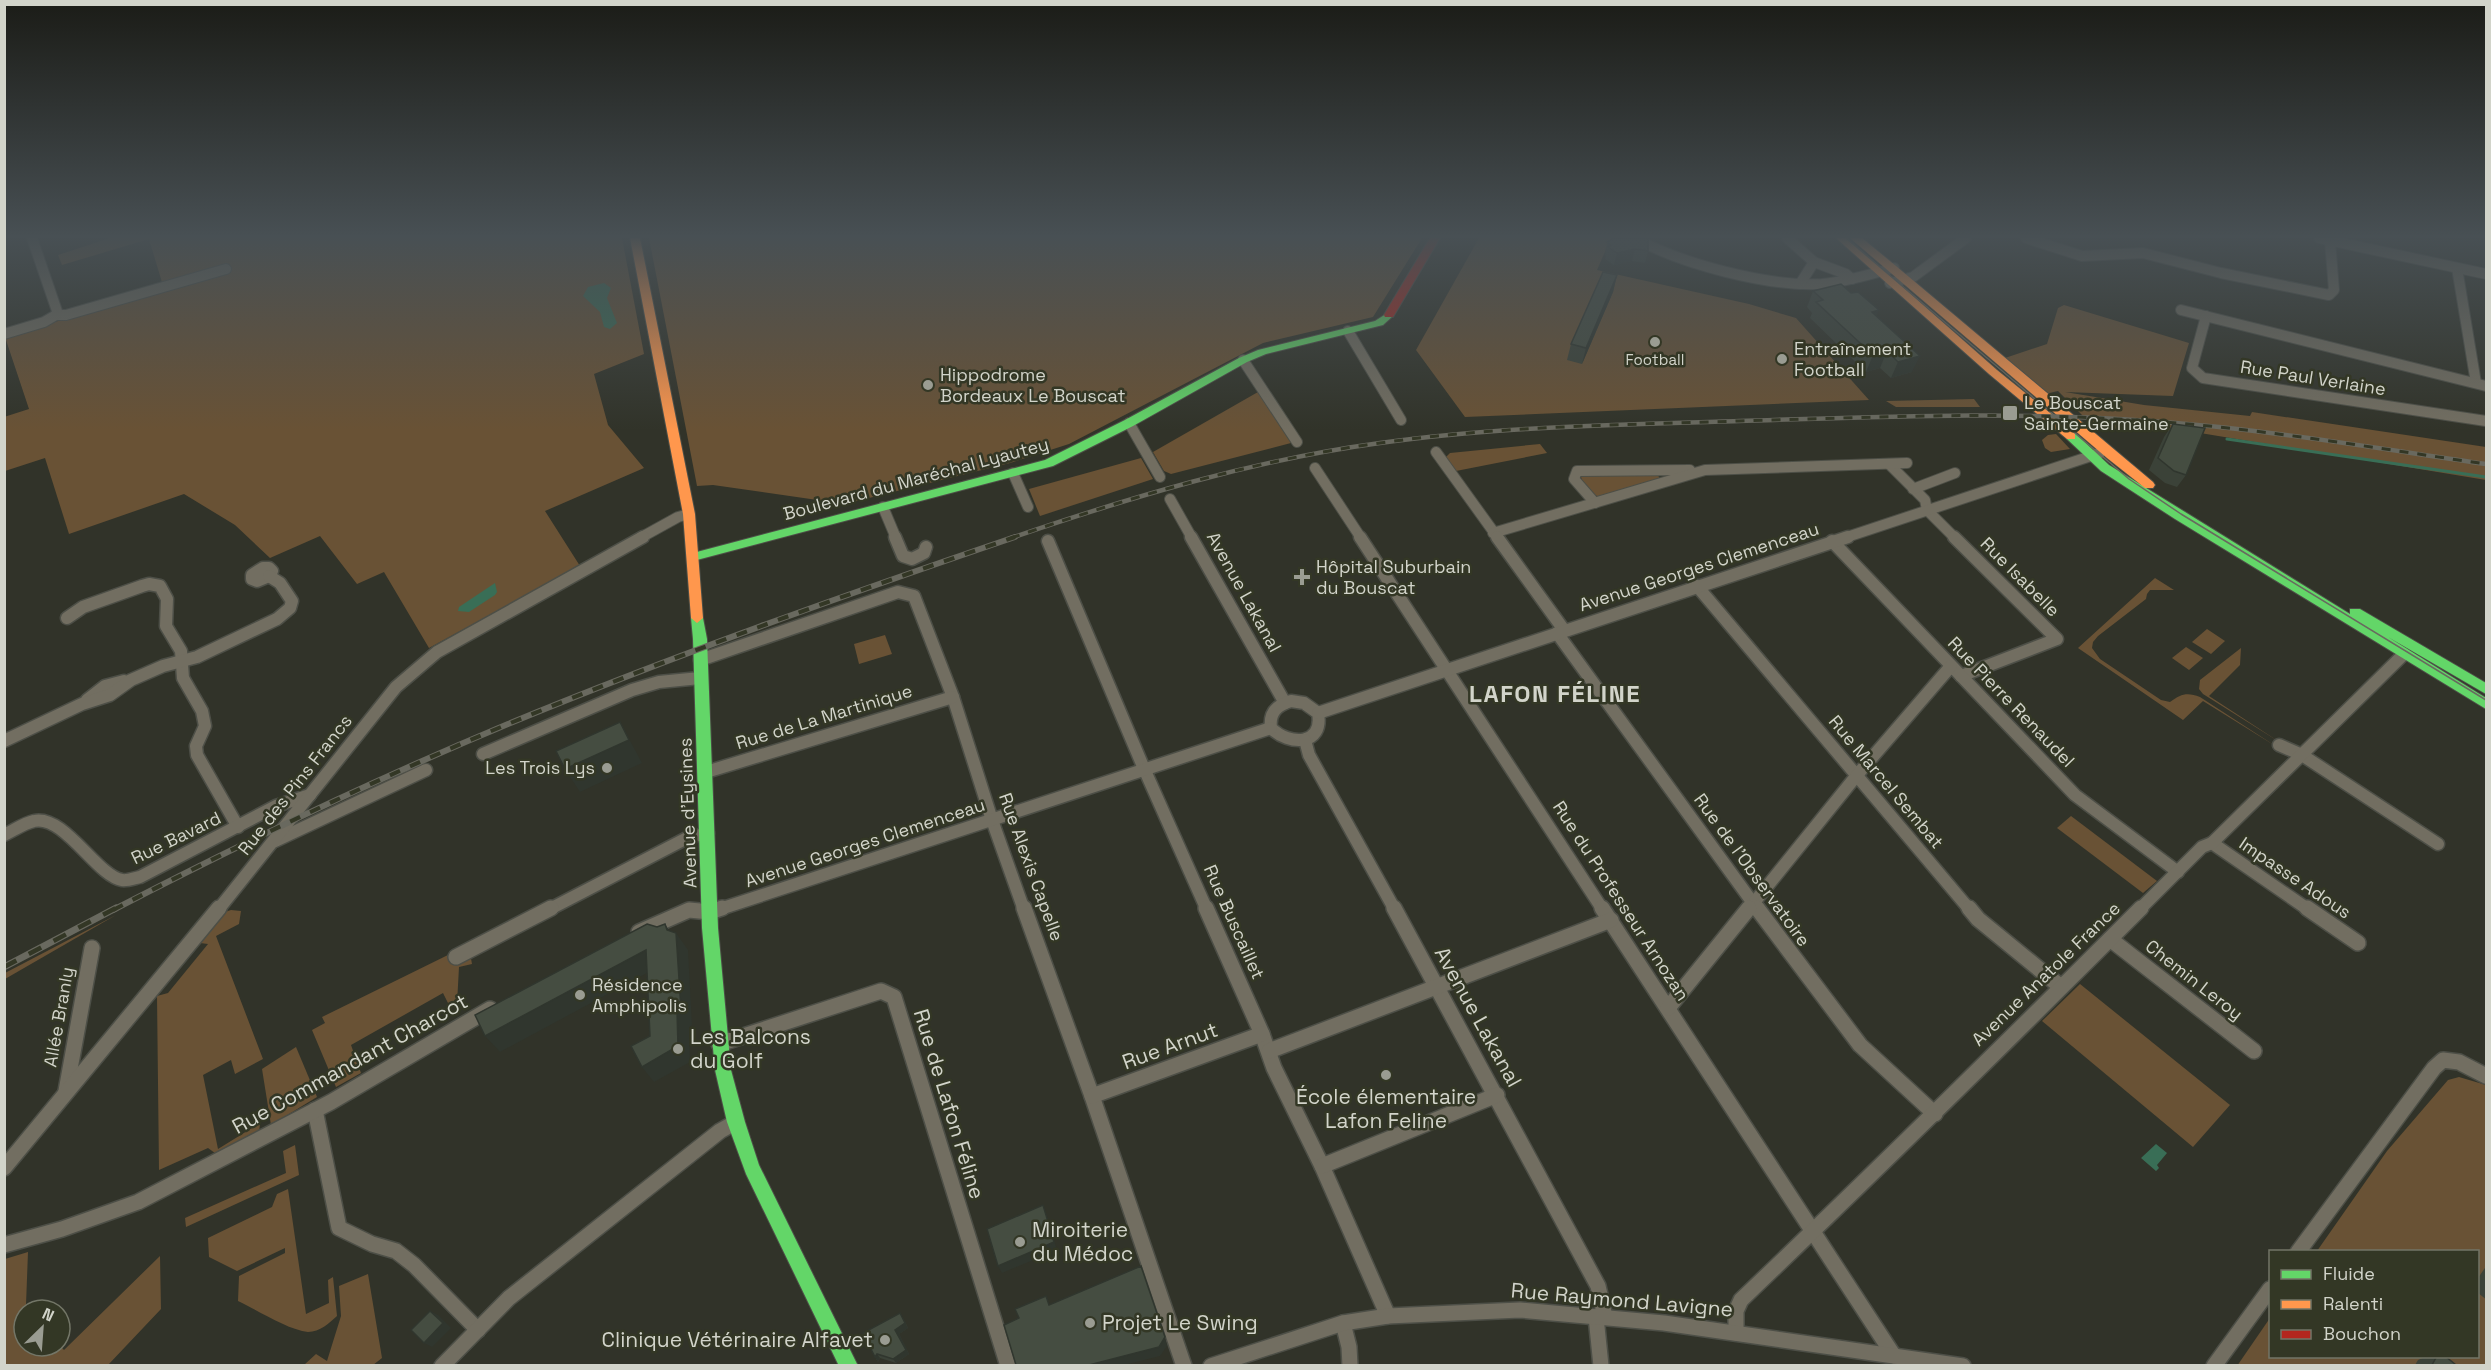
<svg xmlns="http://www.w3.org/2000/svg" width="2491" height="1370" font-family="'Space Grotesk',sans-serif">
	<rect width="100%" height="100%" fill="#313329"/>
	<g fill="#695235">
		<polygon points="110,238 622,238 644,354 594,374 608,425 644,468 545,511 580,566 429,648 384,572 357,584 320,536 270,558 235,525 184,494 69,534 45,458 5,471 4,417 29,409 5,337 164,289 149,239 62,265 58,255"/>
		<polygon points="649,238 1422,238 1373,317 1263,343 1069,444 1010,463 845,504 713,485 697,486"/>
		<polygon points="1479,238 1611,238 1597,270 1749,304 1796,318 1869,400 1465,417 1416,350"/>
		<polygon points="2064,305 2189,343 2173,396 2065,392 2144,405 2250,416 2252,412 2486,447 2486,480 2194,432 2095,428 2058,391 2045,394 2005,358 2047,344 2058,308"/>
		<polygon points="1258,392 1291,443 1171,474 1164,471 1153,452"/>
		<polygon points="1974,399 1980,407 1896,407 1886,401"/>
		<polygon points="2056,434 2070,449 2051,452 2045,448 2042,440 2048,435"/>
		<polygon points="1540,444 1547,453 1456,471 1446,457 1450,453"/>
		<polygon points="1141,458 1153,479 1040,516 1029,489"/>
		<path d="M 1585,474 L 1657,474 L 1659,477 L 1659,479 L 1600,497 C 1591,495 1583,486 1581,477 Z"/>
		<path d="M 2155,578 L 2174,590 L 2150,590 L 2147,594 L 2146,599 L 2098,636 L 2093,642 L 2092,648 L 2100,659 L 2161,700 L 2170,702 C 2181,694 2187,692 2200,697 L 2277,747 L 2203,701 L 2183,720 L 2078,648 Z"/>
		<polygon points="2207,629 2225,641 2211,654 2192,642"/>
		<polygon points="885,635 892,654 859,664 854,644"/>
		<polygon points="2186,647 2203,658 2189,670 2172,658"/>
		<polygon points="2241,648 2240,665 2209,696 2281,743 2203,694 2199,689 2200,680"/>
		<polygon points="2071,816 2157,881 2143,893 2057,828"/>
		<polygon points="231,910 241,911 239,924 216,936 263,1059 235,1074 231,1060 203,1075 218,1149 260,1123 259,1134 219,1156 208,1148 159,1170 157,996 168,993 208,944 200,943 225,912"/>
		<polygon points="116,915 5,979 5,973"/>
		<polygon points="452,953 470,953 472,964 459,967 457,1004 450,1007 443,993 351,1045 361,1073 336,1087 312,1030 325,1023 322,1017"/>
		<polygon points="2080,984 2230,1105 2193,1147 2042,1021"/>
		<polygon points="296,1047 317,1097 271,1125 262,1069"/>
		<polygon points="2459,1077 2486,1085 2486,1365 2237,1366 2270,1318 2270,1356 2478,1356 2478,1252 2317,1251 2387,1151 2448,1080"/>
		<polygon points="295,1145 299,1175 186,1227 185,1218 286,1173 283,1151"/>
		<path d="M 288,1189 L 306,1314 L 329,1303 L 328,1280 L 333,1277 L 337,1316 C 329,1323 320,1332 308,1332 C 288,1330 257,1310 238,1301 L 239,1276 L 285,1253 L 285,1248 L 237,1271 L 209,1257 L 208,1238 L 272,1207 L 277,1194 Z"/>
		<polygon points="28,1252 26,1305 23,1308 25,1310 24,1346 60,1346 64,1350 160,1256 161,1309 108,1365 5,1365 5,1259"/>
		<polygon points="368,1274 382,1358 373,1365 304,1365 316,1354 327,1361 341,1316 339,1286"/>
	</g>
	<g fill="#396e56">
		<polygon points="604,283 611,288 607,298 617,323 610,329 604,327 600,312 583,296 588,287"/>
		<polygon points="495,583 497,592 495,595 469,612 458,611 459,607"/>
		<polygon points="2156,1144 2167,1153 2157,1165 2159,1168 2156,1171 2141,1158"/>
	</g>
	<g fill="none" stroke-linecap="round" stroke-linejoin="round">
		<polyline stroke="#396e56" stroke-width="3" points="2227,439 2486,477"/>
		<defs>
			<g id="street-far2">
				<path d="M 1635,238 C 1681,264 1769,287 1822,284 C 1846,282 1870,274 1894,268"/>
				<polyline points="1787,238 1814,262 1846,274 1852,279"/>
				<polyline points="2026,238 2082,256 2143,253 2221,273 2329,295 2334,290 2330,241"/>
				<polyline points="2319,238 2486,274"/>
				<polyline points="2457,268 2476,383"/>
				<polyline points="1890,283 1913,277 1966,238"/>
				<polyline points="1800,284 1814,262"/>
				<polyline points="2181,310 2486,386"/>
				<polyline points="56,315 66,315 226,269"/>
				<polyline points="2206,316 2192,368 2203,378 2486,421"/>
				<polyline points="1348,331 1401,420"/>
				<polyline points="4,334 44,322 56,315 57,311 32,238"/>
				<polyline points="1243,360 1297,442"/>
				<polyline points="1129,423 1160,477"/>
				<polyline points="1436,452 1498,538"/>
				<polyline points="1889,464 1925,500 1927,510 1955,538"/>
				<polyline points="1315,468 1361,538"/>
				<polyline points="1013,473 1028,507"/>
				<polyline points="1913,489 1955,473"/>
				<polyline points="1170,499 1192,538"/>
				<polyline points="1595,503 1574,479 1577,471 1690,470"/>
				<polyline points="883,507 896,538"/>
				<polyline points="1493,533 1705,470 1907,463"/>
				<polyline points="640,538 678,517 689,514"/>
				<polyline points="1844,538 2100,453"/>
			</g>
			<g id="street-far1">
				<polyline points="895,537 903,556 912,559 924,553 926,547"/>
				<polyline points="1191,537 1285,703"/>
				<polyline points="1360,537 1603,910"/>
				<polyline points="1497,537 1564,630"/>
				<polyline points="1954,537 2057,639 1961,676"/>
				<polyline points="1048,541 1142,764 1207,910"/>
				<polyline points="1832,541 2075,795 2178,872"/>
				<polygon points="263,568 269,568 272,571 269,576 257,581 252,579 252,575"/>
				<polyline points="1697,586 1970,910"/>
				<polyline points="67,618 83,607 142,586 149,584 160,586 167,599 166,626 181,651 183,678 202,711 205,726 196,746 197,755 238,827"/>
				<polyline points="1557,633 1758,910"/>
				<polyline points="700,660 898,592 914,596 953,697 992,820 1024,910"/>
				<polyline points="87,700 105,686 124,681"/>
				<path d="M 1291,701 L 1304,703 L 1318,713 C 1324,746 1289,746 1271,728 C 1269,713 1277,705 1291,701 Z"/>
				<polyline points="1318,713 1848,537"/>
				<polyline points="1305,740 1309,755 1395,910"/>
				<polyline points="4,741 82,704 110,695 131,680 163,666 197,657 277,619 290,608 292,601 280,583 269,576"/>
				<polyline points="2279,745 2302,755 2438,844"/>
				<polyline points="483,754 632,690 659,682 700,678"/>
				<polyline points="706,772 953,697"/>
				<path d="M 4,835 C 13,831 24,823 34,821 C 64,814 97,876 122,880 C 127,881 135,878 140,877 L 276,806 L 310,795"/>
				<polyline points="275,841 426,770"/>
				<polyline points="2212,843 2309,910"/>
				<polyline points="218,910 396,687 437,652 643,537"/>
				<polyline points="548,910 687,838 708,833"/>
				<polyline points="717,910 1271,728"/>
				<polyline points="1748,910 1857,775 1951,666"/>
				<polyline points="2139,910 2202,847 2212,843 2404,654"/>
			</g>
			<g id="street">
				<polyline points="1024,908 1092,1096 1184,1366"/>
				<polyline points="1206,908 1262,1034 1274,1068 1322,1166 1388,1316"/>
				<polyline points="1394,908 1598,1286 1605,1317"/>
				<polyline points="1602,908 1894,1356"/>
				<polyline points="1757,908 1860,1045 1935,1114"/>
				<polyline points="1969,908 1978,919 2061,987"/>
				<polyline points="2307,908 2358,943"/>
				<polyline points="639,932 689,910 710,912 722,908"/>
				<polyline points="2110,939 2254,1051"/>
				<polyline points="456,957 551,908"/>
				<polyline points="1668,1008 1749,908"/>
				<polyline points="719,1044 881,991 894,997 1008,1366"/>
				<polyline points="1269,1051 1611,920"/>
				<polyline points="66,1091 92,948"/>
				<polyline points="1092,1096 1262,1034"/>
				<polyline points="315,1110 339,1228 372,1244 396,1251 414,1265 478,1330"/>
				<polyline points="1322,1166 1497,1095"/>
				<polyline points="4,1168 219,908"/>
				<polyline points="4,1245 62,1229 138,1202 331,1102 490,1009"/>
				<polyline points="2298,1252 2434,1068 2443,1060 2459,1062 2486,1076"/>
				<polyline points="1596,1317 1601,1366"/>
				<polyline points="1343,1323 1349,1347 1350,1366"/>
				<path d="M 1736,1333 L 1736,1311 L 1741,1300 C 1876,1171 2009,1040 2141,908"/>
				<polyline points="442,1366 509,1298 720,1131 736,1122"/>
				<polyline points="1211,1366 1343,1323 1388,1316 1520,1310 1664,1323 1963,1366"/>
				<polyline points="2214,1366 2270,1289"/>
			</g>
			<g id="fast">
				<polygon points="1389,312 1394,315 1383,325 1266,354 1247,362 1133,426 1053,466 693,561 687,557 693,553 1045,460 1125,420 1239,358 1258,350 1375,321"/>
				<polygon points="2071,432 2075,433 2109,465 2350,614 2350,609 2360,609 2486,683 2486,694 2388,637 2486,698 2486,709 2175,519 2101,471 2067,439 2067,433"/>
				<polygon points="697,613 703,618 707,639 718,928 731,1070 745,1122 759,1165 858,1366 839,1366 746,1174 727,1122 715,1070 702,928 693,639 691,618"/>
			</g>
			<g id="slow">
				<polygon points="630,238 640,238 695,514 703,618 697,623 691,618 683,514"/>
				<polygon points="1836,238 1847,238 1997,370 2075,433 2075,439 2067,439 1989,374"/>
				<polygon points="1850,238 1862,238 1896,266 2153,482 2155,485 2153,488 2145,488 2107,458"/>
			</g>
			<polygon id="jam" points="1430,238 1440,238 1393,317 1385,317 1384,315"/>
		</defs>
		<use href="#street-far2" stroke="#4d4f47" stroke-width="12"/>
		<use href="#street-far1" stroke="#4d4f47" stroke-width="15"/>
		<use href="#street" stroke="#4d4f47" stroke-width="18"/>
		<use href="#fast" stroke="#4d4f47" stroke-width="2"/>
		<use href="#slow" stroke="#4d4f47" stroke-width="2"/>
		<use href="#jam" stroke="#4d4f47" stroke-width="2"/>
		<use href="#street-far2" stroke="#726e61" stroke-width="10"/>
		<use href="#street-far1" stroke="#726e61" stroke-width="12"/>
		<use href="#street" stroke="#726e61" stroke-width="15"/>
		<use href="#fast" fill="#63d668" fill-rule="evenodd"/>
		<use href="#slow" fill="#ff974d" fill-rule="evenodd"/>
		<use href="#jam" fill="#b3261e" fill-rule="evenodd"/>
		<polyline stroke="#69695f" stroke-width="1.5" points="1846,238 2129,479 2181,514 2486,700"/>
		<defs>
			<path id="rail-far2" d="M 1011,538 C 1131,497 1254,460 1380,443 C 1499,426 1620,425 1739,421 C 1877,417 2014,411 2151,421 C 2264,429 2375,448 2486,464"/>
			<path id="rail-far1" d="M 113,910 C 242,843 374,780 508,724 C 675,655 845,595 1015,537"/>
			<polyline id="rail" points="4,967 116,908"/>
		</defs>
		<use href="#rail-far2" stroke="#69695f" stroke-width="4.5"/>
		<use href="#rail-far1" stroke="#69695f" stroke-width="6"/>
		<use href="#rail" stroke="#69695f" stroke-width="7"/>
		<use href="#rail-far2" stroke="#333725" stroke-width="3" stroke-dasharray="9" stroke-linecap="butt"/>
		<use href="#rail-far1" stroke="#333725" stroke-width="4" stroke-dasharray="11" stroke-linecap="butt"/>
		<use href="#rail" stroke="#333725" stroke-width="4.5" stroke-dasharray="14" stroke-linecap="butt"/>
	</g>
	<g fill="#3b4238">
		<polygon points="1613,238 1646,238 1648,251 1645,263 1632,261 1614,265 1605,259 1606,256 1605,255 1607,242"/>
		<polygon points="1617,275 1613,292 1582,364 1567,360 1571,344"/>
		<polygon points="1813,291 1876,316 1912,372 1891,378 1880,368 1866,372 1810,318 1812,313 1807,307"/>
		<polygon points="2173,424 2186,475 2177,487 2165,483 2149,470 2164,437"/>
		<polygon points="2487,1265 2487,1300 2478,1293 2478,1278"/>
		<polygon points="903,1318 908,1328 899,1334 909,1354 896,1363 880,1358 878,1362 875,1357"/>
		<polygon points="2427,1356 2445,1356 2456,1365 2415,1365 2418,1360"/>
	</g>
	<g fill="#30362e">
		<polygon points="1635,249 1632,261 1614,265 1617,253"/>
		<polygon points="1617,275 1613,292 1582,364 1586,348"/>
		<polygon points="1879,310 1872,327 1872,312"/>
		<polygon points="1887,351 1880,368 1866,372 1873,355"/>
		<polygon points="1920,356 1912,372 1891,378 1898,362"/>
		<polygon points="620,722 642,763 580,792 565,769"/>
		<polygon points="665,924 676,941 676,933 688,950 692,1025 689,1027 690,1062 654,1082 642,1067 678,1046"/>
		<polygon points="646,950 658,967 500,1052 485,1036"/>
		<polygon points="1043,1205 1057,1250 1002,1273 998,1266"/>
		<polygon points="430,1311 438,1315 451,1328 432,1347 424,1343"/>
		<polygon points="900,1313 908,1328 899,1334 909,1354 896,1363 893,1359 895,1330"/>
		<polygon points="1165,1337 1167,1346 1160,1356 1124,1365 1089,1365"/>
		<polygon points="877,1354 880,1358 878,1362 875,1357"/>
	</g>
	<g fill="#454d41" stroke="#30362e" stroke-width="1.5">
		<polygon points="1615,238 1648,239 1648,251 1635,249 1617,253 1608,247 1611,245 1607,242"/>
		<polygon points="1603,272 1617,275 1586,348 1571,344"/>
		<polygon points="1841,284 1851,293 1858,292 1879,310 1872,312 1920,356 1898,362 1887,351 1873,355 1816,302 1823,300 1813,291"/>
		<polygon points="2173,424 2205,428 2186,475 2174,471 2158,458"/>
		<polygon points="620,722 629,740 565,769 556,751"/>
		<polygon points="647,924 657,927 665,924 667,930 676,933 681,1009 677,1011 678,1046 642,1067 631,1046 650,1036 646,950 485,1036 475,1015"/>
		<polygon points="1043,1205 1054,1242 998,1266 987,1229"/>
		<polygon points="1141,1266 1165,1337 1159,1347 1089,1365 1016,1365 1004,1325 1019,1318 1015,1309 1046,1296 1049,1305"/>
		<polygon points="430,1311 443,1323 424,1343 411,1330"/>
		<polygon points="900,1313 905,1323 895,1330 906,1350 893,1359 877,1354 875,1357 863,1333"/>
		<polygon points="2437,1356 2445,1356 2456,1365 2432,1365"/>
	</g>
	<linearGradient id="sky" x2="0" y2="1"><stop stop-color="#1b1c17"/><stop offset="0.55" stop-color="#485054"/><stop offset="1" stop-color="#485054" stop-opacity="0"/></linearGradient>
	<rect width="2491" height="430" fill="url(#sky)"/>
	<g fill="#9a9c92" stroke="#333725" stroke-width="2">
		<circle cx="1655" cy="342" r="6"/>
		<circle cx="1782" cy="359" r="6"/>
		<circle cx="928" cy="385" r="6"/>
		<rect x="2002" y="405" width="16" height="16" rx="3"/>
		<path d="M1299 568h6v6h6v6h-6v6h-6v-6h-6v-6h6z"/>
		<circle cx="607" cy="768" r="6"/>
		<circle cx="580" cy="995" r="6"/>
		<circle cx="678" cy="1049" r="6"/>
		<circle cx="1386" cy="1075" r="6"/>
		<circle cx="1020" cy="1242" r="6"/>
		<circle cx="1090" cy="1323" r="6"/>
		<circle cx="885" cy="1340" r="6"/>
	</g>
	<g text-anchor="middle" stroke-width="5" stroke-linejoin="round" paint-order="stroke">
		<g font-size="15" fill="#d2d4ca" stroke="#333725">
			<text x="1655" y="365">Football</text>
		</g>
		<g font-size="18" fill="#d2d4ca" stroke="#333725" text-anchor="start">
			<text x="1794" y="355">Entraînement<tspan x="1794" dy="21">Football</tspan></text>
			<text x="940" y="381">Hippodrome<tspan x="940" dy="21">Bordeaux Le Bouscat</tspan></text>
			<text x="2024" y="409">Le Bouscat<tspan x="2024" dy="21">Sainte-Germaine</tspan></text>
			<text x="1316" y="573">Hôpital Suburbain<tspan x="1316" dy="21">du Bouscat</tspan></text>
			<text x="595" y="774" text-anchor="end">Les Trois Lys</text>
			<text x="592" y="991">Résidence<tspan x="592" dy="21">Amphipolis</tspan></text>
		</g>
		<g font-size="18" fill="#d2d4ca" stroke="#333725">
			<text transform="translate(2313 378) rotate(9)" y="6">Rue Paul Verlaine</text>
			<text transform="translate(916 479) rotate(-15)" y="6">Boulevard du Maréchal Lyautey</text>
			<text transform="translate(1699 567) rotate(-18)" y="6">Avenue Georges Clemenceau</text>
			<text transform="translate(2020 577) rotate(45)" y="6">Rue Isabelle</text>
			<text transform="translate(1244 592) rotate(61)" y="6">Avenue Lakanal</text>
			<text transform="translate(2011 702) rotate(46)" y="6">Rue Pierre Renaudel</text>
			<text transform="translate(824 717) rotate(-17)" y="6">Rue de La Martinique</text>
			<text transform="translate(1886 782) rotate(50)" y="6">Rue Marcel Sembat</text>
			<text transform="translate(295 785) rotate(-52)" y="6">Rue des Pins Francs</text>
			<text transform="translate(688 813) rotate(-92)" y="6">Avenue d'Eysines</text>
			<text transform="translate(176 838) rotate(-26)" y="6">Rue Bavard</text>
			<text transform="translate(865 843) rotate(-18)" y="6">Avenue Georges Clemenceau</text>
			<text transform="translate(1031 867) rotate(70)" y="6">Rue Alexis Capelle</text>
			<text transform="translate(1752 870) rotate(54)" y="6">Rue de l'Observatoire</text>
			<text transform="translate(2295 878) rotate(34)" y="6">Impasse Adous</text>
			<text transform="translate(1621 901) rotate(57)" y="6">Rue du Professeur Arnozan</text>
			<text transform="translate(1234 922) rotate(66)" y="6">Rue Buscaillet</text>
			<text transform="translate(2046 974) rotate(-44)" y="6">Avenue Anatole France</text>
			<text transform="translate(2194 980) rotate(38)" y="6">Chemin Leroy</text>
			<text transform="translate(59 1017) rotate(-80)" y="6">Allée Branly</text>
		</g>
		<g font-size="21" fill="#d2d4ca" stroke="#333725">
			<text transform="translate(1478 1017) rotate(61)" y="7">Avenue Lakanal</text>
			<text transform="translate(1170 1046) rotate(-20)" y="7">Rue Arnut</text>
			<text transform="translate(350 1064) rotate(-29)" y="7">Rue Commandant Charcot</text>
			<text transform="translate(949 1104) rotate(73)" y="7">Rue de Lafon Féline</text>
			<text transform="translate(1622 1300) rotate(5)" y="7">Rue Raymond Lavigne</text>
		</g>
		<g font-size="21" fill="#d2d4ca" stroke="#333725" text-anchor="start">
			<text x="690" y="1044">Les Balcons<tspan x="690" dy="24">du Golf</tspan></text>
			<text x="1386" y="1104" text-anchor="middle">École élementaire<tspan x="1386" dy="24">Lafon Feline</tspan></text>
			<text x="1032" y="1237">Miroiterie<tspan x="1032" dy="24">du Médoc</tspan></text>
			<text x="1102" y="1330">Projet Le Swing</text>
			<text x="873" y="1347" text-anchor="end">Clinique Vétérinaire Alfavet</text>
		</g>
		<g font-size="24" font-weight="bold" letter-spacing="1.5" fill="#d2d4ca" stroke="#333725">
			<text x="1555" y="702">LAFON FÉLINE</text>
		</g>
	</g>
	<rect width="2491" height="1370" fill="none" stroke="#d2d4ca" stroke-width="12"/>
	<rect x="2269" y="1250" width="210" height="108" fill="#333725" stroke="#737667" stroke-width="1.5"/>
	<rect x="2281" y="1270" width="30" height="9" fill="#63d668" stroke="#737667" stroke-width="1.5"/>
	<text x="2323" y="1280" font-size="18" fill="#d2d4ca">Fluide</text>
	<rect x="2281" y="1300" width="30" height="9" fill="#ff974d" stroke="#737667" stroke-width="1.5"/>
	<text x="2323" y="1310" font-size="18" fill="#d2d4ca">Ralenti</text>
	<rect x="2281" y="1330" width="30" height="9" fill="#b3261e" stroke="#737667" stroke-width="1.5"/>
	<text x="2323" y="1340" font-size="18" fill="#d2d4ca">Bouchon</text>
	<g transform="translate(42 1328) rotate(25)"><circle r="28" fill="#333725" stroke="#737667" stroke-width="1.5"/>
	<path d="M0-4.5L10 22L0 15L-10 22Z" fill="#9a9c92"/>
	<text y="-9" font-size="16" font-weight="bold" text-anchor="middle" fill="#d2d4ca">N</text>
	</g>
</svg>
